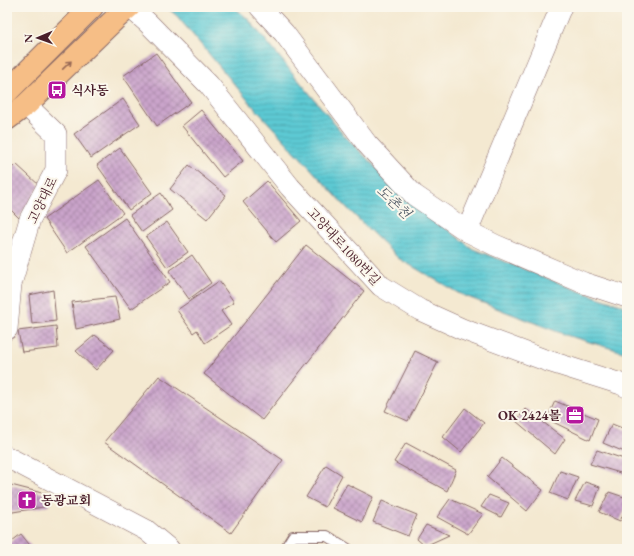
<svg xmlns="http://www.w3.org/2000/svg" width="634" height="556" font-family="'EB Garamond','Noto Serif KR',serif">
	<defs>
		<pattern id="water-rules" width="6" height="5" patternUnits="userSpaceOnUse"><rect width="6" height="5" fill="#5cc9d3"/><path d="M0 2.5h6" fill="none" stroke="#52acb5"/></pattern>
		<pattern id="building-cross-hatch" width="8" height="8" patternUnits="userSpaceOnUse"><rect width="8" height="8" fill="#caa4cb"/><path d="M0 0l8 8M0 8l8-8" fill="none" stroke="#a685a5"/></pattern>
	</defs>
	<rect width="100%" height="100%" fill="#fbf7ec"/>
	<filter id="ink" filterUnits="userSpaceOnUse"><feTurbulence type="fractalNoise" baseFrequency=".025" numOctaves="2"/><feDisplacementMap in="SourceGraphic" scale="8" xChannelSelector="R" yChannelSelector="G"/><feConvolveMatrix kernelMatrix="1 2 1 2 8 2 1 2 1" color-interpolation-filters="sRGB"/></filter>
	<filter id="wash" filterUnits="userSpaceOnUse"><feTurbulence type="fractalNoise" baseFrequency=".012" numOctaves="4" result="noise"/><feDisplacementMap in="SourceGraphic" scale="16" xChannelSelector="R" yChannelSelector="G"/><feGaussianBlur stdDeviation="0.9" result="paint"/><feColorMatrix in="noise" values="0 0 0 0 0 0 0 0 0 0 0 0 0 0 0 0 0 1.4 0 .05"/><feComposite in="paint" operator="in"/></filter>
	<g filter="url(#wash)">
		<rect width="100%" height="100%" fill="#f4e9d1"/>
		<polygon fill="url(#water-rules)" stroke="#53747f" points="166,7 234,7 248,19 344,135 401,193 473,249 582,292 627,307 627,353 566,335 460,294 398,258 348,209 251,104 177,16"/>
		<g id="blocks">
			<g fill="url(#building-cross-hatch)">
				<polygon points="156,53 191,102 157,126 123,76"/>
				<polygon points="123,99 140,124 91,158 74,134"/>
				<polygon points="201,110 243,161 223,177 182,126"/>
				<polygon points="120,148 152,193 129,210 97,165"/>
				<polygon points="16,164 40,186 19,218 7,206 7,173"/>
				<polygon points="189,165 226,195 207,219 170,189"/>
				<polygon points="99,180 123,213 67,253 44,219"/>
				<polygon points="267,181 301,221 276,242 243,202"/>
				<polygon points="161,193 172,210 142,232 130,215"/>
				<polygon points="125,218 170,282 131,309 86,246"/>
				<polygon points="167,222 188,252 167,267 146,237"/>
				<polygon points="306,245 364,291 262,420 204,374"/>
				<polygon points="192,255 211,283 189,299 169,271"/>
				<polygon points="219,281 234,302 221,311 231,325 205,343 197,330 193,333 177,310"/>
				<polygon points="53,290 56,321 32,324 29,295"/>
				<polygon points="115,297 120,319 76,329 72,302"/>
				<polygon points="56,326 58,348 22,352 18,331"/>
				<polygon points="95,335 114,350 96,370 76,351"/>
				<polygon points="415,351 438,362 408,421 385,411"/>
				<polygon points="159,376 283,460 231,533 104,442"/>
				<polygon points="555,401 598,419 590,440 547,419"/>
				<polygon points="465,408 484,423 461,452 443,437"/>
				<polygon points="526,409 565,439 555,454 516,421"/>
				<polygon points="612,424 627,430 627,453 603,443"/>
				<polygon points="406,443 456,470 447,491 394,462"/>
				<polygon points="597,450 627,460 627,475 590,464"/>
				<polygon points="502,458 543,490 527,511 487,477"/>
				<polygon points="326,465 342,475 325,507 306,497"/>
				<polygon points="560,471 578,477 568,500 550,493"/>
				<polygon points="585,482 600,487 593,506 575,501"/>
				<polygon points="7,484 46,494 49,506 7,513"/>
				<polygon points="347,484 373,497 362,522 333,508"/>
				<polygon points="609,492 627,498 627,506 620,521 599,512"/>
				<polygon points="489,495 509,503 501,517 481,507"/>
				<polygon points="450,499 483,514 468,534 437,517"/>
				<polygon points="382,501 417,515 408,536 373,522"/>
				<polygon points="426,525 449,535 425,546 417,539"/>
				<polygon points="21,534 33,549 7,549 7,545"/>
			</g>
		</g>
	</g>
	<g filter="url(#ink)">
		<use href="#blocks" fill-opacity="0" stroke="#866665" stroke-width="1"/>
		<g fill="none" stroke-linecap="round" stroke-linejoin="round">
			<defs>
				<polyline id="service" points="285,549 293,536 327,536 348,549"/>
				<g id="minor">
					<polyline points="130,7 148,23 209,85 290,187 381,286 420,310 462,329 545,360 621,384 627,387"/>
					<polyline points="260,7 284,33 367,144 414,195 467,231 495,245 584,283 627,297"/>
					<polyline points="467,231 561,7"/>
					<polyline points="7,329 11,284 30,219 56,170 56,134 26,105"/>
					<polyline points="7,457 146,530 169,549"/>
				</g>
				<g id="primary">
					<polyline points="7,92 92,7"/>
					<polyline points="7,119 26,105 114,20 129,7"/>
				</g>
			</defs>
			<use href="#service" stroke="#866665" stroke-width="12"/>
			<use href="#minor" stroke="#866665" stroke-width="22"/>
			<use href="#primary" stroke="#866665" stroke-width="24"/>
			<use href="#service" stroke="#fff" stroke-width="10"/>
			<use href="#minor" stroke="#fff" stroke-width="21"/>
			<use href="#primary" stroke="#f6be86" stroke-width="22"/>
		</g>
		<defs><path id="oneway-shaft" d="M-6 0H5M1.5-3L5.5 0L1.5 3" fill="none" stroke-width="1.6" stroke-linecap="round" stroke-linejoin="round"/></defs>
		<use stroke="#976754" href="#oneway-shaft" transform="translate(67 65) rotate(-44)"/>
	</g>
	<defs>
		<symbol id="bus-square" viewBox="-11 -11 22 22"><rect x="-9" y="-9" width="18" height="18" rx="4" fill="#b5179e" stroke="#fbf7ec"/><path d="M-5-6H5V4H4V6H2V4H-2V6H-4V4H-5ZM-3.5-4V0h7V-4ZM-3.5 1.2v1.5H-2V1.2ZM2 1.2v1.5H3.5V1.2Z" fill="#fff"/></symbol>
		<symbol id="office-square" viewBox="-11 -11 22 22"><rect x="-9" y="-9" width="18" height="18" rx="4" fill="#b5179e" stroke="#fbf7ec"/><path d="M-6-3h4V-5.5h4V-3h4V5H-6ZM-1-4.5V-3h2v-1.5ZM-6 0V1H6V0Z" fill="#fff"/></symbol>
		<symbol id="church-square" viewBox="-11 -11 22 22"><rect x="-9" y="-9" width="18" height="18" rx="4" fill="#b5179e" stroke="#fbf7ec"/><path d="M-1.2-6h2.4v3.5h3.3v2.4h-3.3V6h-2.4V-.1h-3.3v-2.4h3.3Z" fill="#fff"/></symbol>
	</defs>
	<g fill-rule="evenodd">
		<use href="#bus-square" x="46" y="79" width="22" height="22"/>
		<use href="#office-square" x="564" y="404" width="22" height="22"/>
		<use href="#church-square" x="16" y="489" width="22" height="22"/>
	</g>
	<g text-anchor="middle" stroke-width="4" stroke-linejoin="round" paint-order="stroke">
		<g font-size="13" font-weight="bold" fill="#4a1f2b" stroke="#fbf7ec" text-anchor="start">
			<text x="71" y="95">식사동</text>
			<text x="561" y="420" text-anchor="end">OK 2424몰</text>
			<text x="41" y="505">동광교회</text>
		</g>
		<g font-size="13" fill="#4a1f2b" stroke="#fbf7ec">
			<text transform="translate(42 200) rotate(-64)" y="5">고양대로</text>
			<text transform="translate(344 246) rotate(47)" y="5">고양대로1080번길</text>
		</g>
		<g font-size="14" font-style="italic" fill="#505a66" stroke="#fbf7ec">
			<text transform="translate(394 202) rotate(43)" y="5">도촌천</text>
		</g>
	</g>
	<rect width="634" height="556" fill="none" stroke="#fbf7ec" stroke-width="24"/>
	<g transform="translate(38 38) rotate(268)" stroke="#fbf7ec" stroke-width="3" paint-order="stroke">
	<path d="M0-3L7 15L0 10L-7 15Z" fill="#4a1f2b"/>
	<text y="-6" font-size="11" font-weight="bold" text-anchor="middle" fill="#4a1f2b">N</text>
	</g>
</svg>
